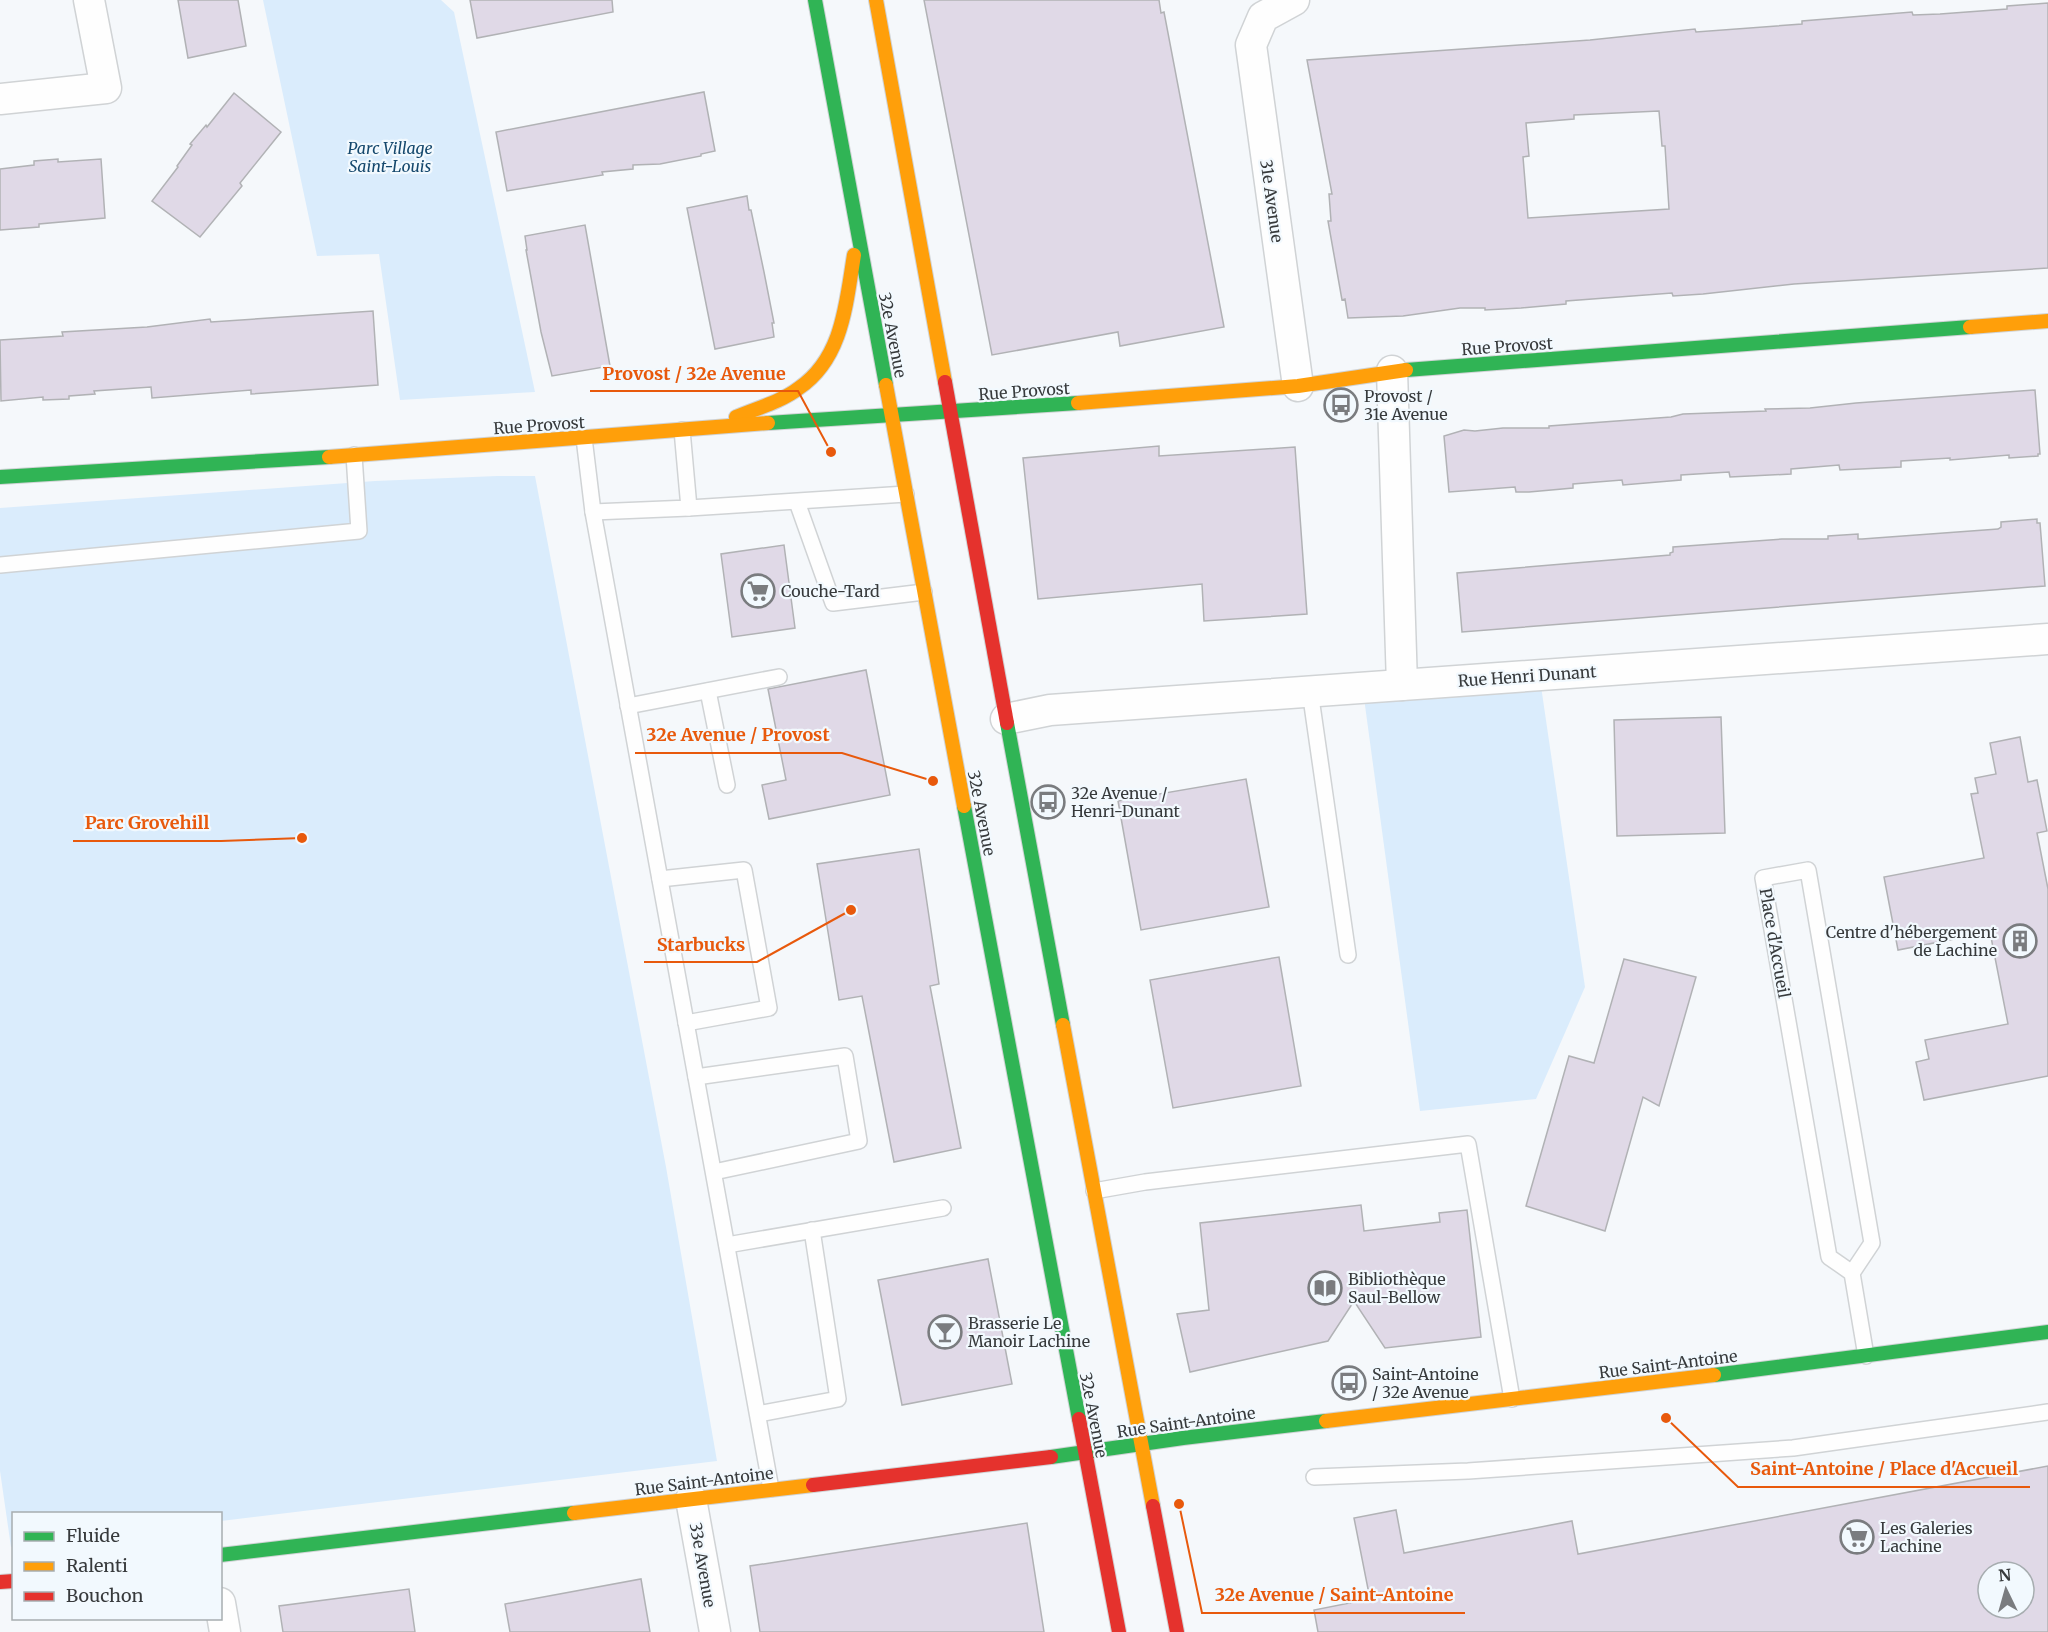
<svg xmlns="http://www.w3.org/2000/svg" width="2048" height="1632" font-family="Merriweather,serif">
	<rect width="100%" height="100%" fill="#f5f8fb"/>
	<g fill="#daecfc">
		<polygon points="263,0 441,0 454,12 535,392 400,400 379,254 317,256"/>
		<polygon points="497,476 535,476 666,1167 717,1461 221,1521 220,1514 14,1514 13,1546 11,1547 0,1471 0,508 375,481"/>
		<polygon points="1541,686 1585,987 1536,1099 1420,1111 1364,698"/>
	</g>
	<g fill="#e0d9e7" stroke="#b1b2b5" stroke-width="1.5" fill-rule="evenodd">
		<polygon points="178,0 238,0 246,46 188,58"/>
		<polygon points="470,0 612,0 613,12 477,38"/>
		<polygon points="924,0 1159,0 1161,13 1164,12 1224,327 1120,346 1118,332 992,355"/>
		<path d="M 2048,3 L 2048,268 L 1794,284 L 1703,294 L 1673,296 L 1672,293 L 1566,301 L 1566,304 L 1521,308 L 1485,310 L 1485,308 L 1460,308 L 1403,316 L 1348,318 L 1345,299 L 1342,300 L 1328,221 L 1331,221 L 1329,194 L 1332,194 L 1307,60 L 1590,40 L 1695,29 L 1696,32 L 1802,24 L 1802,21 L 1912,12 L 1913,15 L 1940,14 L 2007,9 L 2007,6 ZM 1659,111 L 1662,146 L 1665,146 L 1669,209 L 1528,218 L 1523,157 L 1529,156 L 1526,123 L 1574,119 L 1574,115 Z"/>
		<polygon points="704,92 715,151 701,154 701,156 660,164 633,165 633,169 602,172 603,175 507,191 496,132"/>
		<polygon points="234,93 281,132 240,183 242,186 200,237 152,201 178,167 177,166 192,145 190,144 206,125 207,127"/>
		<polygon points="58,159 58,162 101,159 105,218 39,224 39,227 0,230 0,169 34,165 34,161"/>
		<polygon points="747,196 749,210 751,210 764,272 774,323 772,323 774,337 715,349 687,208"/>
		<polygon points="585,225 610,366 552,376 541,332 526,250 527,250 525,236"/>
		<polygon points="373,311 378,385 251,394 251,390 152,398 151,387 94,391 95,394 69,396 69,399 43,400 43,397 1,401 0,340 63,336 62,332 147,327 210,319 211,322"/>
		<polygon points="2035,390 2040,454 2038,454 2038,456 2009,458 2009,455 1950,460 1950,458 1901,461 1901,467 1840,470 1839,465 1791,469 1791,474 1730,477 1729,472 1681,475 1681,480 1623,485 1622,480 1597,482 1573,484 1573,488 1529,492 1516,492 1515,487 1449,492 1444,436 1464,430 1475,431 1503,428 1549,428 1549,426 1671,417 1683,414 1766,411 1765,409 1810,408 1856,403"/>
		<polygon points="1159,446 1159,456 1295,447 1307,614 1204,621 1202,584 1038,599 1023,458"/>
		<polygon points="2037,519 2037,523 2040,523 2045,586 1462,632 1457,573 1670,555 1670,553 1673,552 1673,547 1782,539 1828,539 1828,536 1858,534 1858,539 1862,539 1998,529 2001,527 2001,522"/>
		<polygon points="784,545 795,628 732,637 721,554"/>
		<polygon points="866,670 890,795 769,819 762,785 786,780 768,689"/>
		<polygon points="1721,717 1725,833 1617,836 1614,720"/>
		<polygon points="2020,737 2028,782 2037,780 2047,831 2037,833 2048,889 2048,1076 1924,1100 1916,1062 1929,1059 1925,1040 2008,1024 1990,932 1898,950 1884,877 1984,858 1971,794 1978,793 1975,778 1996,774 1990,743"/>
		<polygon points="1246,779 1269,907 1141,930 1118,801"/>
		<polygon points="919,849 939,984 930,986 961,1148 894,1162 862,996 839,1000 817,864"/>
		<polygon points="1279,957 1301,1086 1173,1108 1150,980"/>
		<polygon points="1624,959 1696,977 1659,1106 1643,1097 1605,1231 1526,1206 1569,1056 1594,1063"/>
		<polygon points="1361,1205 1364,1231 1440,1222 1439,1213 1467,1210 1481,1337 1385,1348 1354,1301 1328,1341 1190,1372 1177,1314 1209,1310 1200,1223"/>
		<polygon points="988,1259 1012,1384 902,1405 878,1280"/>
		<path d="M 2048,1466 L 2048,1632 L 1318,1632 L 1314,1610 L 1370,1599 L 1354,1518 L 1396,1510 L 1404,1553 L 1572,1521 L 1578,1554 ZM 1988,1572 L 2024,1572 L 2024,1608 L 1988,1608 Z"/>
		<polygon points="1027,1523 1044,1632 760,1632 750,1566"/>
		<polygon points="641,1579 650,1632 510,1632 505,1604"/>
		<polygon points="409,1589 415,1632 283,1632 279,1606"/>
	</g>
	<g fill="none" stroke-linecap="round" stroke-linejoin="round">
		<defs>
			<g id="lane">
				<polyline points="584,438 593,512 771,1489"/>
				<polyline points="797,502 833,603 924,592"/>
				<polyline points="689,508 906,494"/>
				<polyline points="593,512 689,508 682,430"/>
				<polyline points="0,565 359,531 354,455"/>
				<polyline points="708,691 727,785"/>
				<polyline points="1310,691 1348,955"/>
				<polyline points="628,706 779,677"/>
				<polyline points="660,879 744,870 769,1008 686,1023"/>
				<polyline points="696,1077 845,1056 859,1141 714,1172"/>
				<polyline points="1094,1191 1145,1182 1468,1144 1512,1399"/>
				<polyline points="727,1245 943,1208"/>
				<polyline points="1852,1273 1872,1243 1808,870 1763,878 1829,1257 1852,1273 1866,1356"/>
				<polyline points="758,1414 838,1399 812,1230"/>
				<polyline points="1314,1477 1468,1471 1793,1448 2048,1412"/>
			</g>
			<g id="street">
				<polyline points="1294,0 1263,17 1251,45 1298,386"/>
				<polyline points="0,99 106,88 89,0"/>
				<polyline points="1392,371 1402,685"/>
				<polyline points="1006,719 1050,710 2048,639"/>
				<polyline points="691,1499 715,1632"/>
				<polyline points="220,1603 225,1632"/>
			</g>
			<g id="fast">
				<polyline points="815,0 886,385"/>
				<polyline points="1406,370 1970,327"/>
				<polyline points="768,423 1078,403"/>
				<polyline points="0,477 329,457"/>
				<polyline points="1007,723 1063,1025"/>
				<polyline points="964,806 1079,1419"/>
				<polyline points="1714,1375 2048,1332"/>
				<polyline points="1051,1457 1183,1438 1326,1421"/>
				<polyline points="220,1555 574,1513"/>
			</g>
			<g id="slow">
				<polyline points="876,0 945,382"/>
				<polyline points="1970,327 2048,321"/>
				<polyline points="886,385 964,806"/>
				<polyline points="1078,403 1298,386 1406,370"/>
				<path d="M 736,417 C 757,408 781,402 799,388 C 843,358 846,303 854,255"/>
				<polyline points="329,457 768,423"/>
				<polyline points="1063,1025 1153,1506"/>
				<polyline points="1326,1421 1714,1375"/>
				<polyline points="574,1513 813,1485"/>
			</g>
			<g id="jam">
				<polyline points="945,382 1007,723"/>
				<polyline points="1079,1419 1119,1632"/>
				<polyline points="813,1485 1051,1457"/>
				<polyline points="1153,1506 1177,1632"/>
				<polyline points="0,1582 14,1581"/>
			</g>
		</defs>
		<use href="#lane" stroke="#d0d3d5" stroke-width="18"/>
		<use href="#street" stroke="#d0d3d5" stroke-width="33"/>
		<use href="#fast" stroke="#d0d3d5" stroke-width="16"/>
		<use href="#slow" stroke="#d0d3d5" stroke-width="16"/>
		<use href="#jam" stroke="#d0d3d5" stroke-width="16"/>
		<use href="#lane" stroke="#fefefe" stroke-width="15"/>
		<use href="#street" stroke="#fefefe" stroke-width="30"/>
		<use href="#fast" stroke="#30b455" stroke-width="14"/>
		<use href="#slow" stroke="#ff9f0a" stroke-width="14"/>
		<use href="#jam" stroke="#e5322d" stroke-width="14"/>
	</g>
	<defs>
		<symbol id="bus-ring" viewBox="-11 -11 22 22"><circle r="9.5" fill="#f2f9fe" stroke="#7a7c7f" stroke-width="1.5"/><path d="M-5-6H5V4H4V6H2V4H-2V6H-4V4H-5ZM-3.5-4V0h7V-4ZM-3.5 1.2v1.5H-2V1.2ZM2 1.2v1.5H3.5V1.2Z" fill="#7a7c7f"/></symbol>
		<symbol id="supermarket-ring" viewBox="-11 -11 22 22"><circle r="9.5" fill="#f2f9fe" stroke="#7a7c7f" stroke-width="1.5"/><path d="M-6-5.5h2.5l.6 2H6L4.5 2H-2.5L-4.4-4H-6ZM-1.5 3.2a1.3 1.3 0 1 0 .1 0ZM3 3.2a1.3 1.3 0 1 0 .1 0Z" fill="#7a7c7f"/></symbol>
		<symbol id="building-ring" viewBox="-11 -11 22 22"><circle r="9.5" fill="#f2f9fe" stroke="#7a7c7f" stroke-width="1.5"/><path d="M-4-6H4V6H1V3H-1V6H-4ZM-2.5-4.3h1.7v1.8h-1.7ZM.8-4.3h1.7v1.8H.8ZM-2.5-1h1.7V.8h-1.7ZM.8-1h1.7V.8H.8Z" fill="#7a7c7f"/></symbol>
		<symbol id="library-ring" viewBox="-11 -11 22 22"><circle r="9.5" fill="#f2f9fe" stroke="#7a7c7f" stroke-width="1.5"/><path d="M-6-4Q-3-5.5-.7-3.5V5Q-3 3-6 4ZM6-4Q3-5.5 .7-3.5V5Q3 3 6 4Z" fill="#7a7c7f"/></symbol>
		<symbol id="bar-ring" viewBox="-11 -11 22 22"><circle r="9.5" fill="#f2f9fe" stroke="#7a7c7f" stroke-width="1.5"/><path d="M-6-5H6L.8 .8V4.5H3.5V6h-7V4.5H-.8V.8Z" fill="#7a7c7f"/></symbol>
	</defs>
	<g fill-rule="evenodd">
		<use href="#bus-ring" x="1322" y="386" width="38" height="38"/>
		<use href="#supermarket-ring" x="739" y="572" width="38" height="38"/>
		<use href="#bus-ring" x="1029" y="783" width="38" height="38"/>
		<use href="#building-ring" x="2001" y="922" width="38" height="38"/>
		<use href="#library-ring" x="1306" y="1269" width="38" height="38"/>
		<use href="#bar-ring" x="926" y="1313" width="38" height="38"/>
		<use href="#bus-ring" x="1330" y="1364" width="38" height="38"/>
		<use href="#supermarket-ring" x="1838" y="1518" width="38" height="38"/>
	</g>
	<g text-anchor="middle" stroke-width="4.5" stroke-linejoin="round" paint-order="stroke">
		<g font-size="16" font-style="italic" fill="#15486d" stroke="#f2f9fe">
			<text x="390" y="154">Parc Village<tspan x="390" dy="18">Saint-Louis</tspan></text>
		</g>
		<g font-size="16" fill="#373a3c" stroke="#f2f9fe">
			<text transform="translate(1272 201) rotate(82)" y="6">31e Avenue</text>
			<text transform="translate(893 335) rotate(79)" y="6">32e Avenue</text>
			<text transform="translate(1507 346) rotate(-4)" y="6">Rue Provost</text>
			<text transform="translate(1024 391) rotate(-4)" y="6">Rue Provost</text>
			<text transform="translate(539 425) rotate(-4)" y="6">Rue Provost</text>
			<text transform="translate(1527 676) rotate(-4)" y="6">Rue Henri Dunant</text>
			<text transform="translate(982 813) rotate(79)" y="6">32e Avenue</text>
			<text transform="translate(1775 943) rotate(80)" y="6">Place d'Accueil</text>
			<text transform="translate(1668 1364) rotate(-7)" y="6">Rue Saint-Antoine</text>
			<text transform="translate(1094 1415) rotate(79)" y="6">32e Avenue</text>
			<text transform="translate(1186 1422) rotate(-8)" y="6">Rue Saint-Antoine</text>
			<text transform="translate(704 1481) rotate(-7)" y="6">Rue Saint-Antoine</text>
			<text transform="translate(703 1565) rotate(80)" y="6">33e Avenue</text>
		</g>
		<g font-size="16" fill="#373a3c" stroke="#f2f9fe" text-anchor="start">
			<text x="1364" y="402">Provost /<tspan x="1364" dy="18">31e Avenue</tspan></text>
			<text x="781" y="597">Couche-Tard</text>
			<text x="1071" y="799">32e Avenue /<tspan x="1071" dy="18">Henri-Dunant</tspan></text>
			<text x="1997" y="938" text-anchor="end">Centre d'hébergement<tspan x="1997" dy="18">de Lachine</tspan></text>
			<text x="1348" y="1285">Bibliothèque<tspan x="1348" dy="18">Saul-Bellow</tspan></text>
			<text x="968" y="1329">Brasserie Le<tspan x="968" dy="18">Manoir Lachine</tspan></text>
			<text x="1372" y="1380">Saint-Antoine<tspan x="1372" dy="18">/ 32e Avenue</tspan></text>
			<text x="1880" y="1534">Les Galeries<tspan x="1880" dy="18">Lachine</tspan></text>
		</g>
	</g>
	<path fill="none" stroke="#e8590c" stroke-width="2" d="M831 452L798 391H590M933 781L842 753H635M302 838L221 841H73M851 910L757 962H644M1666 1418L1738 1487H2030M1179 1504L1202 1613H1465"/>
	<g fill="#e8590c" stroke="#f2f9fe" stroke-width="2">
		<circle cx="831" cy="452" r="6"/>
		<circle cx="933" cy="781" r="6"/>
		<circle cx="302" cy="838" r="6"/>
		<circle cx="851" cy="910" r="6"/>
		<circle cx="1666" cy="1418" r="6"/>
		<circle cx="1179" cy="1504" r="6"/>
	</g>
	<g font-size="18" text-anchor="middle" font-weight="bold" fill="#e8590c" stroke="#f2f9fe" stroke-width="4.5" stroke-linejoin="round" paint-order="stroke">
		<text x="694" y="380">Provost / 32e Avenue</text>
		<text x="738" y="741">32e Avenue / Provost</text>
		<text x="147" y="829">Parc Grovehill</text>
		<text x="701" y="951">Starbucks</text>
		<text x="1884" y="1475">Saint-Antoine / Place d'Accueil</text>
		<text x="1334" y="1601">32e Avenue / Saint-Antoine</text>
	</g>
	<rect x="12" y="1512" width="210" height="108" fill="#f2f9fe" stroke="#a7adb0" stroke-width="1.5"/>
	<rect x="24" y="1532" width="30" height="9" fill="#30b455" stroke="#a7adb0" stroke-width="1.5"/>
	<text x="66" y="1542" font-size="18" fill="#373a3c">Fluide</text>
	<rect x="24" y="1562" width="30" height="9" fill="#ff9f0a" stroke="#a7adb0" stroke-width="1.5"/>
	<text x="66" y="1572" font-size="18" fill="#373a3c">Ralenti</text>
	<rect x="24" y="1592" width="30" height="9" fill="#e5322d" stroke="#a7adb0" stroke-width="1.5"/>
	<text x="66" y="1602" font-size="18" fill="#373a3c">Bouchon</text>
	<g transform="translate(2006 1590) rotate(355)"><circle r="28" fill="#f2f9fe" stroke="#a7adb0" stroke-width="1.5"/>
	<path d="M0-4.5L10 22L0 15L-10 22Z" fill="#7a7c7f"/>
	<text y="-9" font-size="16" font-weight="bold" text-anchor="middle" fill="#373a3c">N</text>
	</g>
</svg>
